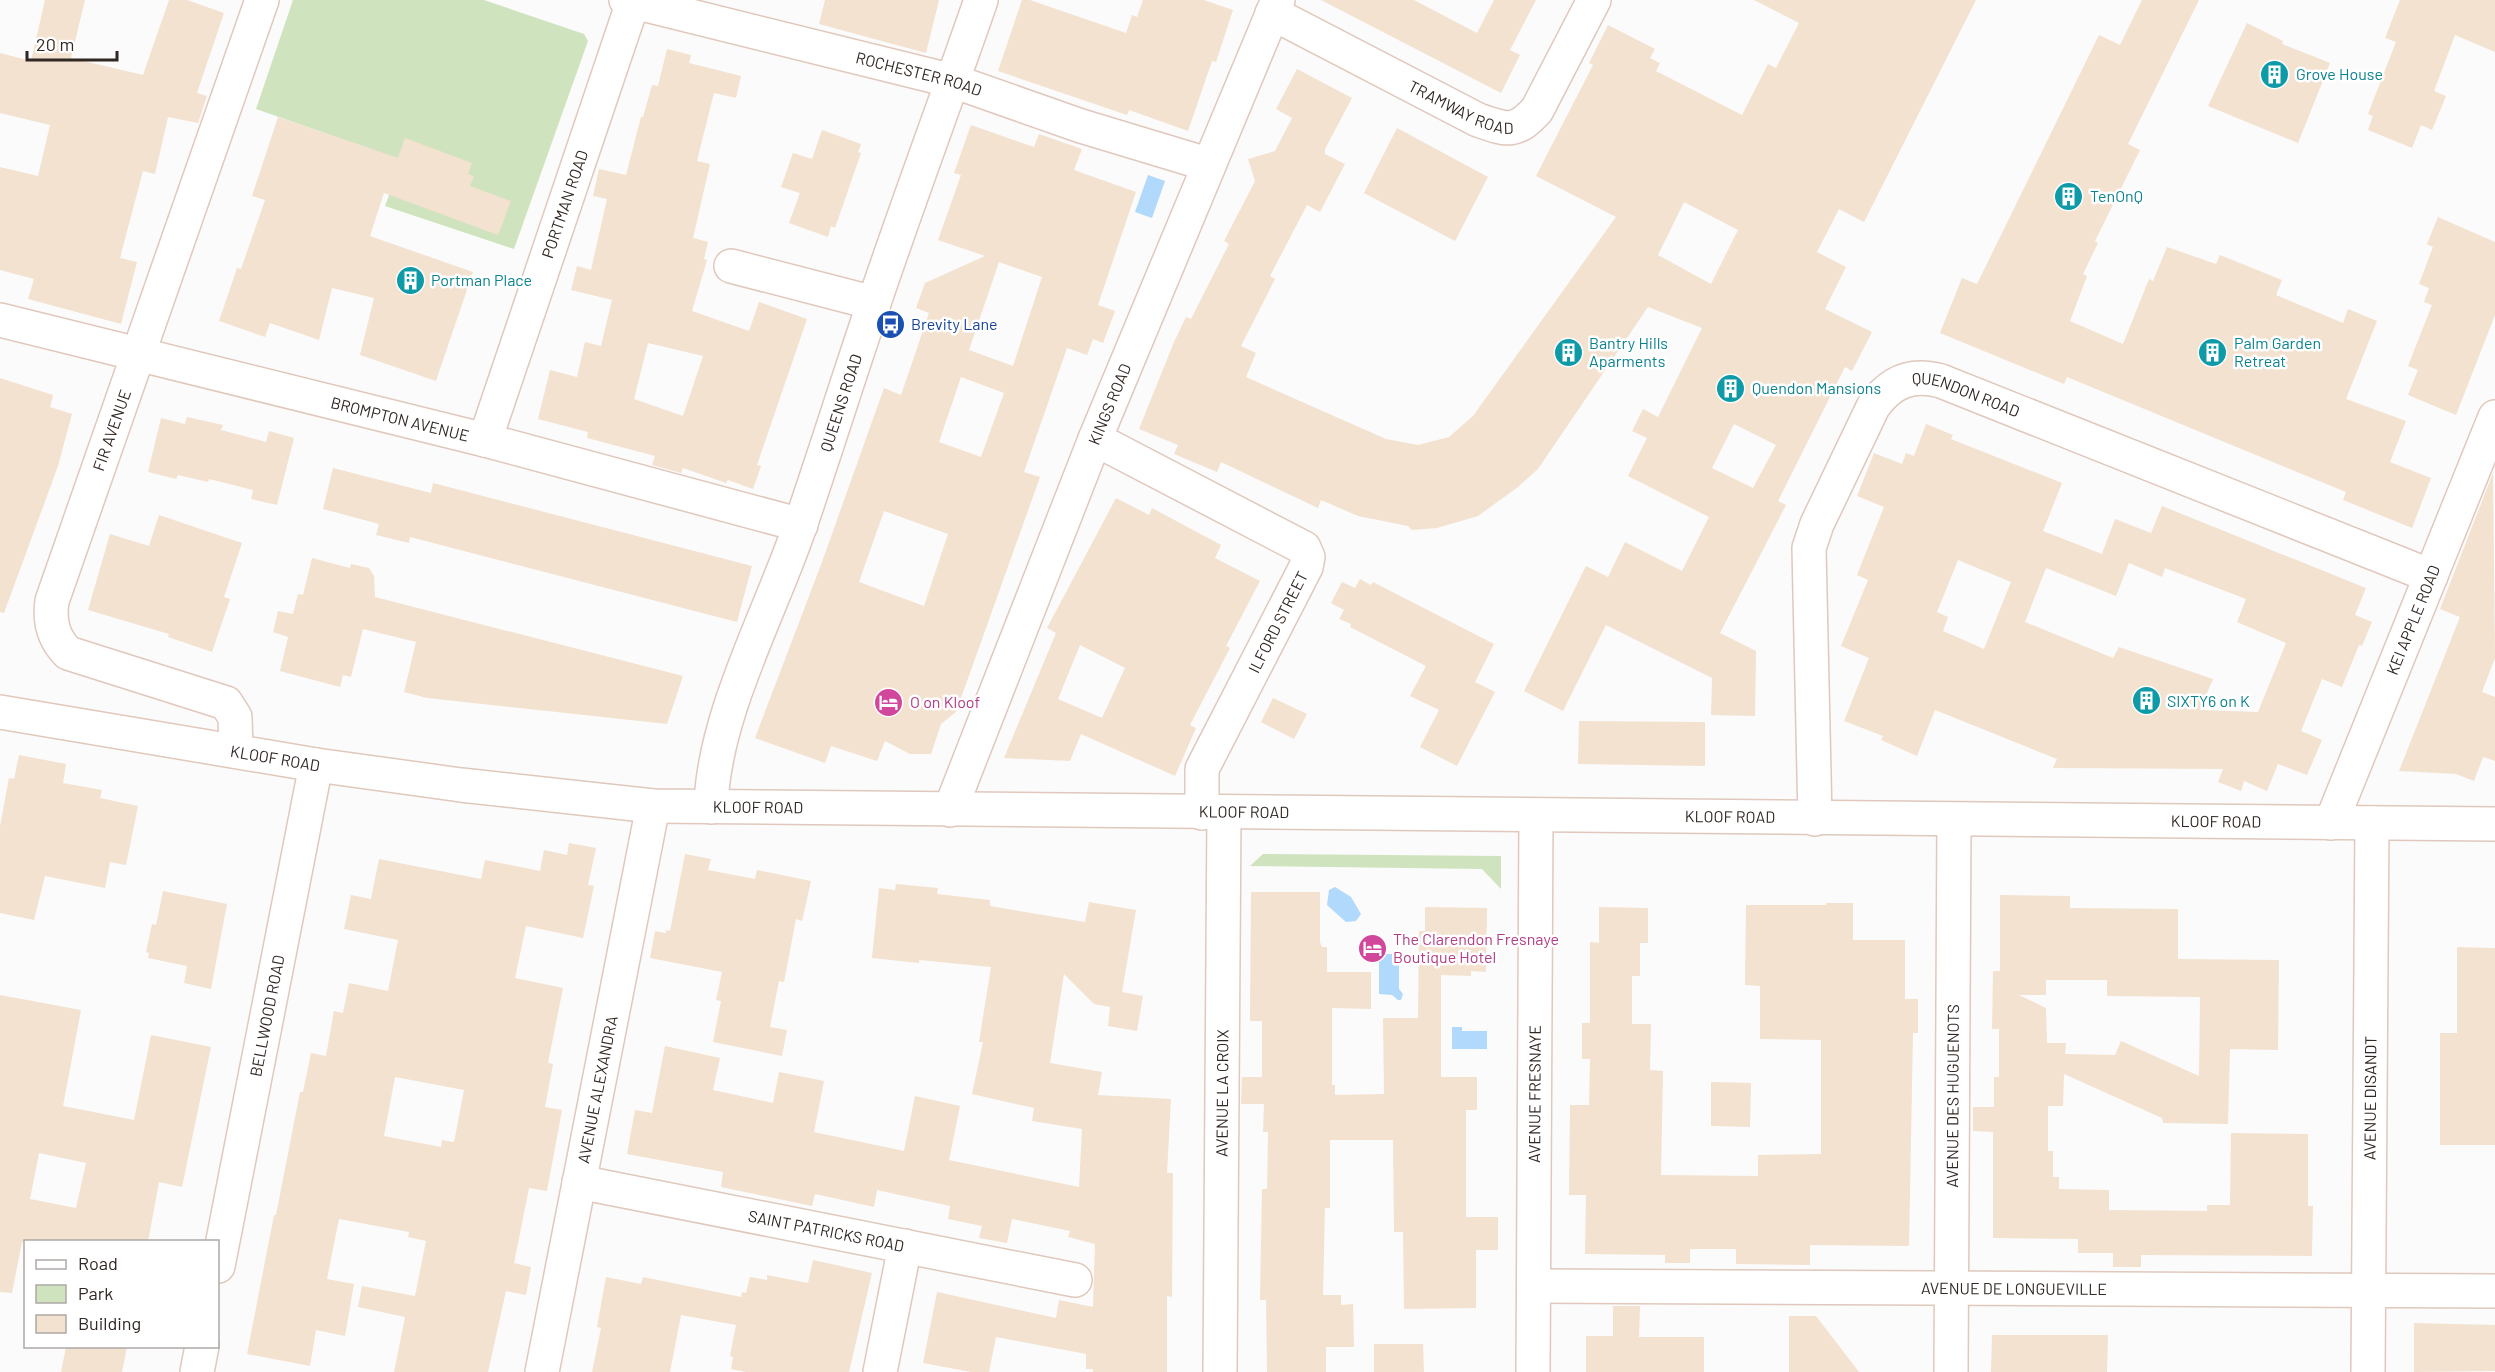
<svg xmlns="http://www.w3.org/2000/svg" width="2495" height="1372" font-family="Barlow,sans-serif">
	<rect width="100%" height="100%" fill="#fbfbfb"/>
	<g fill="#d0e3bf">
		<polygon points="293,0 484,0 584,34 588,41 514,249 385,206 402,160 256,109"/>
		<polygon points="1263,854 1501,856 1501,889 1482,869 1250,866"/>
	</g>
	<g fill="#b0d9fc">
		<polygon points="1148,175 1165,181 1152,218 1135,212"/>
		<polygon points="1335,887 1351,897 1361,914 1356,921 1346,922 1327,905 1329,890"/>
		<polygon points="1379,954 1399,954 1399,989 1403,994 1401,1000 1398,1000 1392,995 1379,994"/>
		<polygon points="1452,1027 1462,1027 1462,1031 1487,1031 1487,1049 1452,1049"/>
	</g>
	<g fill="#f3e2cf" fill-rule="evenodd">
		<polygon points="45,0 85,0 71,58 143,75 169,0 187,0 224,13 197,93 207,96 198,123 168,117 155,174 143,171 120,258 137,262 121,324 28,299 34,279 0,270 0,167 38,176 50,125 0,113 0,53 31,61"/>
		<polygon points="825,0 939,0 926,53 819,24"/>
		<polygon points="1022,0 1030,0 1126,33 1132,15 1137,17 1143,0 1204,0 1233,10 1216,62 1212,61 1188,131 1129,110 1127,115 998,71"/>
		<polygon points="1321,0 1414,0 1477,33 1494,0 1536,0 1510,50 1520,55 1501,93"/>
		<path d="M 1754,0 L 1976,0 L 1864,222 L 1839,209 L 1817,252 L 1846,267 L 1825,309 L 1872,332 L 1852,371 L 1845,367 L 1778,501 L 1786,505 L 1720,633 L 1756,651 L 1755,716 L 1711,715 L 1712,678 L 1606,625 L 1563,711 L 1524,691 L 1586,566 L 1608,577 L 1625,542 L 1682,571 L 1709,517 L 1628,476 L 1647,438 L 1632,431 L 1643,409 L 1658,417 L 1702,328 L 1648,307 L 1538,469 L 1518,487 L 1478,516 L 1437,528 L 1412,530 L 1408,526 L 1358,516 L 1321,500 L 1318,508 L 1221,462 L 1217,472 L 1174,454 L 1178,445 L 1139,429 L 1174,342 L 1186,317 L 1191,319 L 1229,244 L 1224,241 L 1255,181 L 1248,159 L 1275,151 L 1292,118 L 1276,109 L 1297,69 L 1352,98 L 1325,149 L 1325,154 L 1345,164 L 1320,212 L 1307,205 L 1270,276 L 1275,279 L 1241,346 L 1256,353 L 1246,377 L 1386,439 L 1418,445 L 1449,437 L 1473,416 L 1616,217 L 1536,176 L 1593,65 L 1589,63 L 1608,25 L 1655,49 L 1650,58 L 1660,63 L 1656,71 L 1742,115 L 1768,64 L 1776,68 L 1799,23 ZM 1684,202 L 1738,230 L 1711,284 L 1658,255 ZM 1734,424 L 1776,445 L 1753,488 L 1712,468 Z"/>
		<polygon points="2142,0 2199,0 2128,144 2140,150 2095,241 2098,243 2083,274 2087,276 2070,321 2123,344 2149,279 2153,281 2167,247 2216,264 2220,255 2282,280 2276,295 2343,323 2348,309 2377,321 2346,399 2406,421 2390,462 2431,478 2412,528 2343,500 2346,492 2292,470 2067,377 2064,384 1940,333 1962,278 1977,284 2099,35 2120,45"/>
		<polygon points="2400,0 2495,0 2495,52 2455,35 2434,91 2446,96 2432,130 2421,125 2412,148 2368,130 2373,116 2368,114 2396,42 2385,38"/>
		<polygon points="2247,23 2283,41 2282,44 2330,63 2298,143 2208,106"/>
		<path d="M 667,49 L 691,55 L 689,63 L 741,76 L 736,98 L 714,93 L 697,161 L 710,164 L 693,238 L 708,242 L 704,259 L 707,260 L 692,311 L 749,331 L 759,302 L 807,319 L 757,465 L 761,466 L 753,489 L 728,480 L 726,483 L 683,468 L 681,473 L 652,465 L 655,456 L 587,438 L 588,432 L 538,419 L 550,370 L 577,377 L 585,342 L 601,346 L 612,300 L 571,290 L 577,266 L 591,270 L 607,199 L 593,196 L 599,169 L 626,175 L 641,117 L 643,117 L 652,85 L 658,86 ZM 648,343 L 703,356 L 683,416 L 634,399 Z"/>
		<polygon points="278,117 398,158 405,138 472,163 468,174 474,176 470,186 511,201 498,235 384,193 370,236 473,272 436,381 360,355 374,298 332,288 319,340 270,323 265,337 219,321 237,268 241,269 265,200 252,196"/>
		<path d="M 971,125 L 1034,147 L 1039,134 L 1082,149 L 1074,170 L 1136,192 L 1098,305 L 1115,311 L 1103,343 L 1093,339 L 1087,355 L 1067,348 L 1024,472 L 1040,477 L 956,712 L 941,724 L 931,754 L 910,754 L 885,741 L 877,761 L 831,746 L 825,763 L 755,738 L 822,562 L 884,388 L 901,395 L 929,313 L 916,308 L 925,283 L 985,256 L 938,240 L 961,175 L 954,173 ZM 999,262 L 1042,277 L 1013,366 L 969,350 ZM 961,377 L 1004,393 L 981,457 L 939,442 ZM 884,511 L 948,534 L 924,606 L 859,582 Z"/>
		<polygon points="1397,128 1488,177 1455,241 1364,193"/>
		<polygon points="822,130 861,144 858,152 861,153 835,228 831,226 828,237 789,223 800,193 781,187 793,153 812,159"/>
		<polygon points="2438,217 2495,242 2495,315 2456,415 2408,395 2418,370 2408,366 2432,305 2424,302 2429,288 2419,284 2433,247 2427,244"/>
		<polygon points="0,378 53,395 50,407 72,414 58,466 4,613 0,612"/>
		<polygon points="187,417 223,425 221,430 266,442 269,431 294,438 277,505 251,499 253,490 209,479 208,482 178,475 176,479 148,472 161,418 185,424"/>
		<path d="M 1926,424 L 1953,435 L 1951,439 L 2062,483 L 2043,531 L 2102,554 L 2115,519 L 2151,533 L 2162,506 L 2366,588 L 2355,615 L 2372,622 L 2362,646 L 2359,645 L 2342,687 L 2322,679 L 2301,731 L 2322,740 L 2307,775 L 2278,764 L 2267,791 L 2244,781 L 2241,791 L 2218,782 L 2223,769 L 2053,768 L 2057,759 L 1935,710 L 1917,756 L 1881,740 L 1883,736 L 1844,721 L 1869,658 L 1841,646 L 1868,580 L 1857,575 L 1884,507 L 1857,496 L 1874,453 L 1902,464 L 1906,453 L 1914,456 ZM 1958,560 L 2011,582 L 1984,649 L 1943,631 L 1948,617 L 1937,612 ZM 2129,563 L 2162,577 L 2165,568 L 2246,599 L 2237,622 L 2286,643 L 2258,712 L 2200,710 L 2213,679 L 2119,647 L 2113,658 L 2025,622 L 2046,568 L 2116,596 Z"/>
		<polygon points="333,468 431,493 433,483 752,566 737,622 410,537 409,543 376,535 379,524 323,509"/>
		<polygon points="2493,473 2495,658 2482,692 2495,697 2495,761 2483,757 2474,781 2456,774 2399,771 2460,617 2440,609"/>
		<path d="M 1116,498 L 1149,515 L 1152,508 L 1221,545 L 1215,558 L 1260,581 L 1226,646 L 1230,648 L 1190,725 L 1196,728 L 1175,776 L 1081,734 L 1070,761 L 1004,758 L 1056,633 L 1047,628 ZM 1080,645 L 1125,668 L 1102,718 L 1058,699 Z"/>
		<polygon points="159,515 242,543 224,597 230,599 212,652 168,637 169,634 88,610 110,534 149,546"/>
		<polygon points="312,558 350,568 351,564 369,568 374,576 375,597 683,676 667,724 427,698 404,692 416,642 363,629 351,677 343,675 340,687 280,671 288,637 273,632 278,611 293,614 298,594 303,595"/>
		<polygon points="1360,579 1371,585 1373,582 1494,644 1475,682 1495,692 1457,766 1420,747 1439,710 1410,696 1426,666 1350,627 1351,624 1339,619 1344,610 1331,603 1342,582 1355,588"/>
		<polygon points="1273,698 1307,714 1294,739 1261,722"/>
		<polygon points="1579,721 1705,722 1705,766 1578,764"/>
		<polygon points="19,755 66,764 63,783 102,790 100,798 138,806 126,865 110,862 105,888 45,876 34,920 0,913 0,826 9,778 14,779"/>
		<path d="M 569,843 L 596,848 L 588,885 L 594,886 L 583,938 L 526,926 L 515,978 L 563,988 L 548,1063 L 553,1064 L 545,1107 L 562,1110 L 547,1191 L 529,1188 L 514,1263 L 531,1267 L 526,1295 L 506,1291 L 488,1372 L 394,1372 L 405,1317 L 358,1307 L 362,1286 L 415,1296 L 426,1241 L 408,1237 L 409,1232 L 339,1219 L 327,1279 L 354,1284 L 345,1336 L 316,1330 L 310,1366 L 247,1354 L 274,1215 L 276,1215 L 300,1092 L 303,1092 L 311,1053 L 326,1056 L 334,1011 L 343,1013 L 349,983 L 388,991 L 398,940 L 344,929 L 351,895 L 371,899 L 379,859 L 481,879 L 485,860 L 540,871 L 544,850 L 567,855 ZM 395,1077 L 464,1090 L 454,1142 L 442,1140 L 441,1147 L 384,1136 Z"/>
		<polygon points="685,854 711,859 708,870 755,879 757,870 811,881 802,921 796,919 784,982 779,981 770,1027 787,1030 782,1056 713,1042 721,1001 716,1000 722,972 650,958 655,931 666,933 666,930 670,931"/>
		<polygon points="896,884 938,888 937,894 990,900 990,906 1085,922 1089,902 1136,910 1122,992 1143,996 1137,1031 1108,1026 1110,1007 1094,1004 1064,974 1050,1063 1102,1072 1098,1095 1171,1099 1167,1173 1173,1173 1172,1297 1167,1296 1167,1372 1093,1372 1093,1369 1086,1369 1086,1354 996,1337 989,1372 971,1372 923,1363 937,1292 1056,1318 1059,1300 1093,1307 1095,1244 1068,1237 1070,1231 1012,1219 1007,1243 979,1238 982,1226 948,1219 950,1206 877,1190 874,1207 815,1194 812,1206 721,1187 723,1172 627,1154 635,1110 652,1113 665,1046 720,1058 713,1090 773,1103 779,1072 824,1081 814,1132 904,1151 915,1096 960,1106 949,1160 1079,1187 1082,1129 1032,1121 1034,1108 972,1094 983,1042 979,1042 991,967 919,960 919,963 872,958 879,888 895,890"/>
		<polygon points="163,891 227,904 211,989 184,983 187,966 148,958 149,953 146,952 152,924 156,925"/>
		<polygon points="1251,892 1320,892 1320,942 1322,947 1327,947 1327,972 1371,972 1371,1009 1332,1008 1332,1085 1335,1085 1335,1095 1384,1094 1383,1018 1418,1018 1419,931 1425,931 1425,907 1487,908 1486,972 1471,971 1471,976 1441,975 1441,1077 1477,1077 1477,1110 1466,1110 1466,1217 1498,1217 1498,1250 1476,1250 1476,1308 1404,1309 1403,1232 1394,1232 1393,1140 1330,1140 1330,1208 1325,1208 1323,1295 1341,1295 1341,1305 1353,1304 1354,1347 1326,1347 1326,1372 1267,1372 1266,1300 1260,1300 1262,1189 1267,1189 1268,1132 1263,1132 1264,1104 1241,1104 1242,1077 1262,1077 1262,1021 1250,1021"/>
		<path d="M 2000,895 L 2070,896 L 2070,908 L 2178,909 L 2178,959 L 2279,960 L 2278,1050 L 2230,1049 L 2228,1124 L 2163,1123 L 2162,1118 L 2064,1074 L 2063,1106 L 2048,1106 L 2048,1151 L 2053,1151 L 2053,1177 L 2059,1177 L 2059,1189 L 2109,1190 L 2109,1210 L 2207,1211 L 2207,1205 L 2230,1205 L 2231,1133 L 2308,1134 L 2308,1206 L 2313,1206 L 2312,1256 L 2141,1255 L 2141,1267 L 2113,1267 L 2113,1253 L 2078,1253 L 2078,1239 L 1993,1238 L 1993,1132 L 1973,1131 L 1973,1107 L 1994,1107 L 1994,1077 L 1999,1077 L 1999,1029 L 1992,1029 L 1993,971 L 2000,971 ZM 2046,980 L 2107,980 L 2107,996 L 2200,997 L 2199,1076 L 2121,1041 L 2115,1055 L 2065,1054 L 2066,1043 L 2047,1043 L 2046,1008 L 2019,995 L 2046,995 Z"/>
		<polygon points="1826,903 1853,903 1853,940 1905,940 1905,999 1918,999 1918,1033 1913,1033 1909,1246 1810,1245 1810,1265 1736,1264 1736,1249 1690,1249 1690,1263 1665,1263 1665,1255 1585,1254 1586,1195 1569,1195 1570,1105 1589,1105 1590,1059 1582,1059 1582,1023 1590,1023 1590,942 1599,943 1599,907 1648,908 1648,943 1640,943 1640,976 1632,976 1632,1024 1651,1024 1650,1070 1663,1071 1661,1175 1758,1176 1758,1155 1821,1154 1821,1040 1760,1039 1760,986 1745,985 1746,905 1826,905"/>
		<polygon points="2457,947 2495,948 2495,1145 2440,1145 2440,1033 2457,1033"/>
		<path d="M 0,995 L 81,1010 L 63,1106 L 134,1120 L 151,1035 L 211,1047 L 182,1187 L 159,1182 L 148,1242 L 22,1242 L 12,1293 L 0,1292 ZM 39,1153 L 86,1163 L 76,1208 L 30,1199 Z"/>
		<polygon points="1711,1082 1751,1083 1750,1127 1711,1126"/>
		<polygon points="813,1260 872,1273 849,1372 746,1372 731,1369 733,1357 730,1356 736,1325 681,1315 670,1372 592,1372 601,1328 597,1327 606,1277 641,1284 643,1277 741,1297 742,1292 746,1293 750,1277 767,1280 767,1275 808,1283"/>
		<polygon points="1613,1306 1640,1306 1639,1337 1704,1337 1704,1372 1586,1372 1586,1336 1613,1336"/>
		<polygon points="1789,1316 1816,1316 1859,1372 1789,1372"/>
		<polygon points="2414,1323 2495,1325 2495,1371 2414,1372"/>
		<polygon points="1992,1335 2108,1335 2107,1372 1991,1372"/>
		<polygon points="1374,1344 1423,1344 1424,1372 1374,1372"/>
		<polygon points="66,1347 127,1347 122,1372 61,1372"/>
	</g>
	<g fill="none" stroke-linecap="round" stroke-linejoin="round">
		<defs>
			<g id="minor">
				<path id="s1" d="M 626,0 L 953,81 L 1081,126 L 1207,164"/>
				<path id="s2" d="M 1272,13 L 1478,120 C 1507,130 1515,134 1537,110 L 1594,0"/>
				<polyline points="731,266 874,303"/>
				<path id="s3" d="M 0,320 L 485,440 L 801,525"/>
				<polyline points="1095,439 1304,548 1308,557 1306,567 1202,769 1202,813"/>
				<path id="s4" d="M 485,440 L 633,2"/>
				<path id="s5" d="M 236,751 L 235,717 L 226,703 L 68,653 C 53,638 49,622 52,601 L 262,0"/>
				<path id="s6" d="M 711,807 C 713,715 772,610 801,523 C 826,450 849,376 874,303 C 908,202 946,101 981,0"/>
				<path id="s7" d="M 950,810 L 1095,439 L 1278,0"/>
				<path id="s8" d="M 1815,819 L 1809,548 L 1817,524 L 1873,407 C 1890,382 1912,373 1941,381 L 2431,576"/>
				<path id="s9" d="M 2331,823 L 2495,417"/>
				<path id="s10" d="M 579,1182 L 1075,1280"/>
				<path id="s11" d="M 218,1266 L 316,765"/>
				<path id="s12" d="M 1534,1286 L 2495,1291"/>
				<polyline points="197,1372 202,1346"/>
				<path id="s13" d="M 542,1372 L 653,806"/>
				<polyline points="880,1372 905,1246"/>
				<path id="s14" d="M 1220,1372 L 1224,813"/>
				<path id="s15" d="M 1533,1372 L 1536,816"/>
				<path id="s16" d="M 1951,1372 L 1954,820"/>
				<path id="s17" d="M 2368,1372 L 2372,823"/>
			</g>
			<g id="major">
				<path id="s18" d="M 0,712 L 316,765 L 461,785 L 653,806 L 2495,824"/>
			</g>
		</defs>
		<use href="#minor" stroke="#e0c8bc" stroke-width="36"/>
		<use href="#major" stroke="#e0c8bc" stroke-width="36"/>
		<use href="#minor" stroke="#fff" stroke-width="33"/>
		<use href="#major" stroke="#fff" stroke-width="33"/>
	</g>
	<defs>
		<symbol id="building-disc" viewBox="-11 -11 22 22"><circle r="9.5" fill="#0f9aa8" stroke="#fff"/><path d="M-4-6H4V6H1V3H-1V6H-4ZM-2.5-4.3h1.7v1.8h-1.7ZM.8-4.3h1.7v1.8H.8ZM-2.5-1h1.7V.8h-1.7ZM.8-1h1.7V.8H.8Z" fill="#fff"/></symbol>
		<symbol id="bus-disc" viewBox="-11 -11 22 22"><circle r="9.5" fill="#1a4fb4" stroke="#fff"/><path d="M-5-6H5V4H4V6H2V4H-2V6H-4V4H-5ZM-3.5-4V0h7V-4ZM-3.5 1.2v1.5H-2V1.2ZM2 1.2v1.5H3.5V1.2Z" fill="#fff"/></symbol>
		<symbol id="hotel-disc" viewBox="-11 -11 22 22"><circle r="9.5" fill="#d1479c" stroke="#fff"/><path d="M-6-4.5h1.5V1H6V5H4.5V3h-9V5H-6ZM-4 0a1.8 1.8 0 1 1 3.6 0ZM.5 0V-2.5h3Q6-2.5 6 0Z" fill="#fff"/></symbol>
	</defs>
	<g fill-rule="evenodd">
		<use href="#building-disc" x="2258" y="58" width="33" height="33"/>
		<use href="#building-disc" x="2052" y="180" width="33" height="33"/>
		<use href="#building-disc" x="394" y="264" width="33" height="33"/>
		<use href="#bus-disc" x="874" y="308" width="33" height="33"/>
		<use href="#building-disc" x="1552" y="336" width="33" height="33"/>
		<use href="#building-disc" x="2196" y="336" width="33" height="33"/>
		<use href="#building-disc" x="1714" y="372" width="33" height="33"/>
		<use href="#building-disc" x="2130" y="684" width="33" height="33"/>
		<use href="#hotel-disc" x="872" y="686" width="33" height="33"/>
		<use href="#hotel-disc" x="1356" y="932" width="33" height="33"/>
	</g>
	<g text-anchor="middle" stroke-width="5" stroke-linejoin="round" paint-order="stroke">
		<g font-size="16" fill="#312723" stroke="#fff">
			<text dy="6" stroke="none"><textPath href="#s1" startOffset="302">ROCHESTER ROAD</textPath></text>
			<text dy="6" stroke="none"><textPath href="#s2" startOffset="212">TRAMWAY ROAD</textPath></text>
			<text dy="6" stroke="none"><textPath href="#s4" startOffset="249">PORTMAN ROAD</textPath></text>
			<text dy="6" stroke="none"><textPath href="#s8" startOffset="532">QUENDON ROAD</textPath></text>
			<text dy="6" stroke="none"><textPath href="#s6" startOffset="426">QUEENS ROAD</textPath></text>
			<text dy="6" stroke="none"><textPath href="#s7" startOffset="436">KINGS ROAD</textPath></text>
			<text dy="6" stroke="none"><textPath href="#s3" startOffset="412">BROMPTON AVENUE</textPath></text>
			<text dy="6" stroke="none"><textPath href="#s5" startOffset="454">FIR AVENUE</textPath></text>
			<text dy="6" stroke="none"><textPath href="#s9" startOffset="219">KEI APPLE ROAD</textPath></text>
			<text transform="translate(1278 622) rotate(-63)" y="6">ILFORD STREET</text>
			<text dy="6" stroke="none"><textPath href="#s18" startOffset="279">KLOOF ROAD</textPath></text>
			<text dy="6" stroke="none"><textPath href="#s18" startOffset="765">KLOOF ROAD</textPath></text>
			<text dy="6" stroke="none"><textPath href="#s18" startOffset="1251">KLOOF ROAD</textPath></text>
			<text dy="6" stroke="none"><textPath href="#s18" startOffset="1737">KLOOF ROAD</textPath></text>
			<text dy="6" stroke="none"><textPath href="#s18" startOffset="2223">KLOOF ROAD</textPath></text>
			<text dy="6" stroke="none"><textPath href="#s11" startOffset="255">BELLWOOD ROAD</textPath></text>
			<text dy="6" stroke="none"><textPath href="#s13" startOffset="288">AVENUE ALEXANDRA</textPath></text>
			<text dy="6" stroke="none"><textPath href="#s14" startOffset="279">AVENUE LA CROIX</textPath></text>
			<text dy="6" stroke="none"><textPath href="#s15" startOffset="278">AVENUE FRESNAYE</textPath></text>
			<text dy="6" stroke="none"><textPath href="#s16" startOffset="276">AVENUE DES HUGUENOTS</textPath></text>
			<text dy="6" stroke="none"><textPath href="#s17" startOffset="274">AVENUE DISANDT</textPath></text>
			<text dy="6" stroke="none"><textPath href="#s10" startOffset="252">SAINT PATRICKS ROAD</textPath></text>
			<text dy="6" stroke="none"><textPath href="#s12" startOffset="480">AVENUE DE LONGUEVILLE</textPath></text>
		</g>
		<g font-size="16" fill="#0d838f" stroke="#fff" text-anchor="start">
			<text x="2296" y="80">Grove House</text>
			<text x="2090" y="202">TenOnQ</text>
			<text x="431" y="286">Portman Place</text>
			<text x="1589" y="349">Bantry Hills<tspan x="1589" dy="18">Aparments</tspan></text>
			<text x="2234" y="349">Palm Garden<tspan x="2234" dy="18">Retreat</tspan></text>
			<text x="1752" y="394">Quendon Mansions</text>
			<text x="2167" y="707">SIXTY6 on K</text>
		</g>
		<g font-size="16" fill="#164399" stroke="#fff" text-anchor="start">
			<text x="911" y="330">Brevity Lane</text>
		</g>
		<g font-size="16" fill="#b23c85" stroke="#fff" text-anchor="start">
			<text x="910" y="708">O on Kloof</text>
			<text x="1393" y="945">The Clarendon Fresnaye<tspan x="1393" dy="18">Boutique Hotel</tspan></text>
		</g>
	</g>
	<rect x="24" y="1240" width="195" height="108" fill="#ffffff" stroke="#ada9a7" stroke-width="1.5"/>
	<rect x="36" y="1260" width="30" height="9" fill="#ffffff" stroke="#ada9a7" stroke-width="1.5"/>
	<text x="78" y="1270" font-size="18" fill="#312723">Road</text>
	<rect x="36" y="1285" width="30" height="18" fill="#d0e3bf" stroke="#ada9a7" stroke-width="1.5"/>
	<text x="78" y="1300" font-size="18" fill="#312723">Park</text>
	<rect x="36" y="1315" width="30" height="18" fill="#f3e2cf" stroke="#ada9a7" stroke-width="1.5"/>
	<text x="78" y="1330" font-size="18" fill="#312723">Building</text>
	<path d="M27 51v9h90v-9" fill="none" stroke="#312723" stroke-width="3"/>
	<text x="36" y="51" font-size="18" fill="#312723" stroke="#ffffff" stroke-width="4.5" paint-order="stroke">20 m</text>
</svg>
